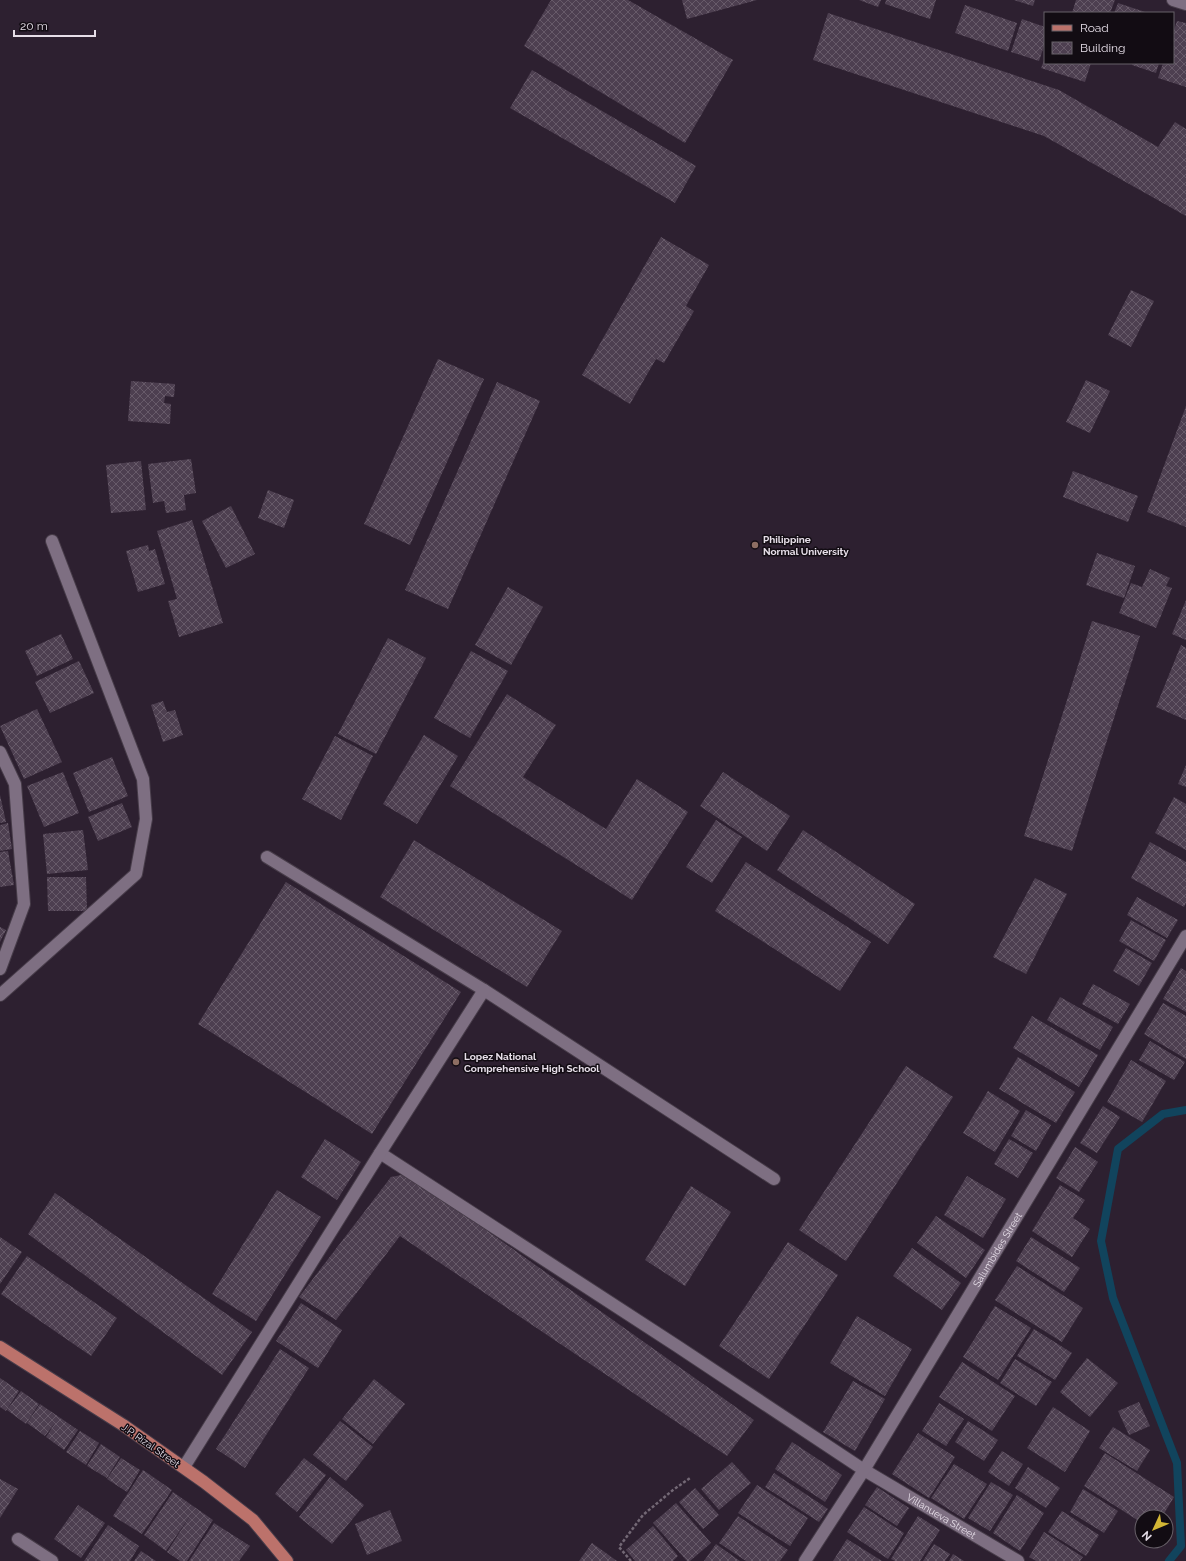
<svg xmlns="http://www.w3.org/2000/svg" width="1186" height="1561" font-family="Raleway,sans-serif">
	<defs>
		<pattern id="building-cross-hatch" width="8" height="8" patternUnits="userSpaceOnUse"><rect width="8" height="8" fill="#4d3f50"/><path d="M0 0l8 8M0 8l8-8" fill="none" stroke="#675a69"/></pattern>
	</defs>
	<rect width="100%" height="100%" fill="#2d2030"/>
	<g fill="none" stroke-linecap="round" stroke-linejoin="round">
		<polyline stroke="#11445d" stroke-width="8" points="1169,1561 1181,1546 1177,1463 1113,1298 1101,1241 1118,1149 1163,1114 1186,1110"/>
	</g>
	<g fill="url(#building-cross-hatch)">
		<polygon points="551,0 628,0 733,60 685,143 524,46"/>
		<polygon points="682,0 757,0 687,19"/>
		<polygon points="859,0 881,0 878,7"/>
		<polygon points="886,0 936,0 930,19 885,4"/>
		<polygon points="1014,0 1035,0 1033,6"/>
		<polygon points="1076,0 1115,0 1110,13 1072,13"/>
		<polygon points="1118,3 1148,13 1114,13"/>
		<polygon points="965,5 1017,23 1008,51 955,33"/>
		<polygon points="828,13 1059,90 1158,147 1175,122 1186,129 1186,216 1044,136 813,60"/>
		<polygon points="1022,19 1045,27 1045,43 1039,61 1011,52"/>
		<polygon points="1177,21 1186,23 1186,87 1158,78 1163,63 1173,63 1173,33"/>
		<polygon points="1045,58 1045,63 1091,63 1085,82 1041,68"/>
		<polygon points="1133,63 1159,63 1156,73 1132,65"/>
		<polygon points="532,70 696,166 675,203 510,108"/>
		<polygon points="661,237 709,265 686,306 694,311 664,363 656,359 630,404 582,375"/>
		<polygon points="1131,290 1154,301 1131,347 1108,335"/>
		<polygon points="438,359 484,379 410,545 364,524"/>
		<polygon points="1086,380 1110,391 1090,433 1066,422"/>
		<polygon points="131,381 175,384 174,397 165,396 164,403 171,404 170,424 128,421"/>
		<polygon points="497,382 540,401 448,609 405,590"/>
		<polygon points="1186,406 1186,527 1147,512"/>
		<polygon points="191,459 196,493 184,495 186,510 166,513 164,501 153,503 148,464"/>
		<polygon points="141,461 146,510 111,513 106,465"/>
		<polygon points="1073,471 1138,496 1128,522 1063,497"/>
		<polygon points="268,490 294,500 284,528 258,518"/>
		<polygon points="231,506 255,554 226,568 202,521"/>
		<polygon points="192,520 223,623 179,637 168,601 177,599 157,531"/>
		<polygon points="148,545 149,551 155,549 165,584 138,592 126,551"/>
		<polygon points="1097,553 1135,566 1124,598 1086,585"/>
		<polygon points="1150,569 1170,578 1166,586 1172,588 1156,628 1119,613 1131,583 1142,587"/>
		<polygon points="508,587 543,607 511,665 475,645"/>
		<polygon points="1186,600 1186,640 1172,634"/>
		<polygon points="1092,621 1140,636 1072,851 1024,836"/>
		<polygon points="61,634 73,659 37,676 25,651"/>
		<polygon points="388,638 426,658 376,754 338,734"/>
		<polygon points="1181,645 1186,648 1186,720 1156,707"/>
		<polygon points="471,651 508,671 470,738 434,718"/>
		<polygon points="79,661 94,693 50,713 35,682"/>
		<polygon points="507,694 556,725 523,777 606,829 637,779 688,812 632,900 450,786"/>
		<polygon points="163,701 167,712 175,710 183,735 163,742 151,705"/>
		<polygon points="37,709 62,762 24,779 0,726"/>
		<polygon points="424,735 458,756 417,824 383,804"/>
		<polygon points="335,736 373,756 341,820 302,799"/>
		<polygon points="112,757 128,796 89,812 73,773"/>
		<polygon points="1186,765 1186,787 1178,784"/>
		<polygon points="63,772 79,813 44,827 27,786"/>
		<polygon points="723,772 790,816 767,851 700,806"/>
		<polygon points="0,795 6,822 0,823"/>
		<polygon points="1174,797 1186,804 1186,850 1155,833"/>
		<polygon points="122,803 132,827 98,841 88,817"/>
		<polygon points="716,820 742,837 712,883 686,867"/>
		<polygon points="8,823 12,849 0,851 0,825"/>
		<polygon points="83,830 88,870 47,874 43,834"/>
		<polygon points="803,830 915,904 888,944 777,870"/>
		<polygon points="414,840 562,931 527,987 380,897"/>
		<polygon points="1150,842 1186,862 1186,903 1184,907 1131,878"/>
		<polygon points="8,851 14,885 0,887 0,852"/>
		<polygon points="746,862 871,942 840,991 715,911"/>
		<polygon points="47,877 86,877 87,911 48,911"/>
		<polygon points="1035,878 1067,894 1026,974 993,957"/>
		<polygon points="286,882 461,992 372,1134 198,1024"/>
		<polygon points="1137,897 1178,920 1167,938 1127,915"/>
		<polygon points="1131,920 1166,940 1154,961 1119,941"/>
		<polygon points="0,927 6,930 0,942"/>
		<polygon points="1126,948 1152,963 1139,986 1113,971"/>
		<polygon points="1181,968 1186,971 1186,1012 1163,999"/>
		<polygon points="1093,984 1130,1004 1118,1024 1082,1004"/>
		<polygon points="1060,997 1113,1027 1100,1050 1047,1020"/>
		<polygon points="1163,1003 1186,1016 1186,1059 1144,1034"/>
		<polygon points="1032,1016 1098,1055 1079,1087 1013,1048"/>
		<polygon points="1150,1041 1185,1062 1174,1080 1139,1060"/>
		<polygon points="1018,1057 1075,1092 1056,1123 999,1089"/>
		<polygon points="1131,1060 1166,1081 1142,1122 1107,1102"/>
		<polygon points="906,1066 953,1097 846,1261 799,1230"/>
		<polygon points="988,1091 1020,1111 995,1152 963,1133"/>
		<polygon points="1103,1106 1120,1117 1097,1153 1080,1143"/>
		<polygon points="1026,1110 1051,1125 1036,1151 1011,1136"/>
		<polygon points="325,1139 361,1162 337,1200 301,1177"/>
		<polygon points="1009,1139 1033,1153 1018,1178 994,1164"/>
		<polygon points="1075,1147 1098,1162 1079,1192 1056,1178"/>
		<polygon points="407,1174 754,1420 727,1456 400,1236 336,1320 299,1297 391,1177"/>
		<polygon points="967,1176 1006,1199 983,1238 944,1215"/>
		<polygon points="1060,1185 1085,1200 1073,1218 1090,1229 1072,1257 1032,1231"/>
		<polygon points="691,1186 731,1212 685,1286 645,1260"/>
		<polygon points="277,1190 321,1217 256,1321 212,1294"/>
		<polygon points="55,1193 252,1332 222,1375 28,1234"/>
		<polygon points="936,1216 985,1250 966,1278 917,1243"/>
		<polygon points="0,1237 22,1252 0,1284"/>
		<polygon points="1031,1237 1080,1268 1064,1292 1016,1261"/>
		<polygon points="788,1242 838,1275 769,1379 719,1346"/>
		<polygon points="912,1248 961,1283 942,1310 893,1276"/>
		<polygon points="27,1256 117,1318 91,1356 1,1294"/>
		<polygon points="1017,1266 1083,1308 1062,1342 995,1300"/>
		<polygon points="301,1303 342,1330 318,1368 276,1341"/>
		<polygon points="995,1306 1031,1328 998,1380 963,1357"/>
		<polygon points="857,1316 912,1349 885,1396 830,1363"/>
		<polygon points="1034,1329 1072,1353 1055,1380 1017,1356"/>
		<polygon points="280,1349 309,1368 245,1468 216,1449"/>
		<polygon points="1087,1358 1118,1383 1090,1417 1060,1392"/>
		<polygon points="1015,1359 1052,1382 1036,1406 1000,1383"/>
		<polygon points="962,1362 1015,1396 992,1431 939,1397"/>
		<polygon points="0,1378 19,1391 6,1411 0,1407"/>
		<polygon points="374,1379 405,1404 373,1444 342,1419"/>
		<polygon points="853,1381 885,1399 855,1451 823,1432"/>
		<polygon points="21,1391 39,1404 26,1424 7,1410"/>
		<polygon points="1139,1402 1150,1426 1129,1435 1118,1411"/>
		<polygon points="939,1403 964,1419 946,1446 922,1431"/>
		<polygon points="40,1404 78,1430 64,1450 46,1437 55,1423 45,1436 27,1423"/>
		<polygon points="1053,1407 1090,1431 1065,1472 1027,1448"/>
		<polygon points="340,1421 373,1447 346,1481 313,1455"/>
		<polygon points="968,1421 998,1440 984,1461 955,1442"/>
		<polygon points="1113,1427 1150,1450 1137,1471 1099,1448"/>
		<polygon points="80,1431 99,1443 86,1465 66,1452"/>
		<polygon points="918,1433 955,1457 929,1498 892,1474"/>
		<polygon points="792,1442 842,1475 825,1502 775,1469"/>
		<polygon points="101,1444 120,1457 107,1478 87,1466"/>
		<polygon points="1002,1451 1023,1464 1009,1486 988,1472"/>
		<polygon points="1105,1453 1174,1497 1162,1517 1142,1517 1142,1523 1084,1486"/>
		<polygon points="121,1458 140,1470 127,1492 107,1479"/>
		<polygon points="304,1458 326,1475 297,1512 275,1494"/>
		<polygon points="732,1462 751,1483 719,1510 701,1489"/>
		<polygon points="954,1464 987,1484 964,1519 931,1498"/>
		<polygon points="1028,1467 1060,1488 1046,1508 1015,1488"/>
		<polygon points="143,1470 172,1490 142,1534 113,1516"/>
		<polygon points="774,1473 828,1509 819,1522 765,1487"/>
		<polygon points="330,1477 364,1505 332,1544 299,1517"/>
		<polygon points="0,1479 18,1489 0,1518"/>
		<polygon points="991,1482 1013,1495 990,1531 968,1518"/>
		<polygon points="757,1485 808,1518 790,1546 738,1513"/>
		<polygon points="877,1487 909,1508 897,1526 865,1505"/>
		<polygon points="695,1488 719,1515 703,1529 679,1502"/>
		<polygon points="1083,1489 1118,1511 1104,1533 1070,1512"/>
		<polygon points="173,1492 213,1520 187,1561 180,1561 167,1552 192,1513 166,1551 144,1535"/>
		<polygon points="1017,1495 1044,1513 1020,1551 993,1533"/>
		<polygon points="676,1503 711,1543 690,1561 687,1561 653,1523"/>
		<polygon points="78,1505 105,1523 81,1558 54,1539"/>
		<polygon points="864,1507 904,1533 888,1559 847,1532"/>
		<polygon points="390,1510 402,1541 367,1555 355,1524"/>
		<polygon points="1062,1511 1099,1535 1086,1556 1048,1532"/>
		<polygon points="738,1516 788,1550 780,1561 746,1561 719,1543"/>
		<polygon points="918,1516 940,1530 920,1561 895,1561 891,1559"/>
		<polygon points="214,1523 250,1546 239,1561 189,1561"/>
		<polygon points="108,1525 139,1546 130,1561 84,1561"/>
		<polygon points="653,1526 678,1556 673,1561 635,1561 626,1550"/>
		<polygon points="1044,1532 1083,1557 1080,1561 1036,1561 1029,1557"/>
		<polygon points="847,1539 882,1561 833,1561"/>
		<polygon points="592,1543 617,1561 579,1561"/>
		<polygon points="716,1544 740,1561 704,1561"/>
		<polygon points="934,1544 950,1554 945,1561 923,1561"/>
		<polygon points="141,1551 156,1561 134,1561"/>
		<polygon points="953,1554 964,1561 949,1561"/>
	</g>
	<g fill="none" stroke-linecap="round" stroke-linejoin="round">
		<defs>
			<g id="service">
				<polyline points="267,857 484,990 774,1179"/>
				<polyline points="380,1153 677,1346 864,1470"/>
				<polyline points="184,1467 380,1153 484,990"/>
			</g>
			<g id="minor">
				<polyline points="1173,0 1186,4"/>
				<polyline points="0,752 15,784 24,904 0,969"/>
				<polyline points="0,995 136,874 146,819 143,779 52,541"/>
				<path id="s1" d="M 864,1470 L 1018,1561"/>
				<polyline points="18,1539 52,1561"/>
				<path id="s2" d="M 805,1561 L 864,1470 L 1186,936"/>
			</g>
			<polyline id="primary" points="0,1347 123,1425 204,1482 253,1520 287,1561"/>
		</defs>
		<use href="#service" stroke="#473c49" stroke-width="14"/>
		<use href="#minor" stroke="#473c49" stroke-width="14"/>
		<use href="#primary" stroke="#473c49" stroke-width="14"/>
		<polyline stroke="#736875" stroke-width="2.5" stroke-dasharray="3 2" stroke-linecap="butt" points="631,1561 619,1547 643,1515 673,1490 690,1478"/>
		<use href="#service" stroke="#7e6f82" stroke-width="12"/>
		<use href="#minor" stroke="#7e6f82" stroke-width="12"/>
		<use href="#primary" stroke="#bc726b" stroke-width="12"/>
	</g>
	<g fill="#8d6e63" stroke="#120c13" stroke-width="1.5">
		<circle cx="755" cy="545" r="4"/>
		<circle cx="456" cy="1062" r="4"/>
	</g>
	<g text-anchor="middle" stroke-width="3" stroke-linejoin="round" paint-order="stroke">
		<g font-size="10" font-weight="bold" fill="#e6dee8" stroke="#120c13" text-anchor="start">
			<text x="763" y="543">Philippine<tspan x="763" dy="12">Normal University</tspan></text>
			<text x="464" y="1060">Lopez National<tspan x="464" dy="12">Comprehensive High School</tspan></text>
		</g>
		<g font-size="10" fill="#e6dee8" stroke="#120c13">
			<text dy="4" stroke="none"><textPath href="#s2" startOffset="366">Salumbides Street</textPath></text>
			<text transform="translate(151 1445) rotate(35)" y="4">J.P. Rizal Street</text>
			<text dy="4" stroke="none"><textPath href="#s1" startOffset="90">Villanueva Street</textPath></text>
		</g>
	</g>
	<rect x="1044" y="12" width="130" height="52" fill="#120c13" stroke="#676068"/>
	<rect x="1052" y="25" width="20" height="6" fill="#bc726b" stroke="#676068"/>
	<text x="1080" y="32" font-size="12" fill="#e6dee8">Road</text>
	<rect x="1052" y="42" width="20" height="12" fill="url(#building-cross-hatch)" stroke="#676068"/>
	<text x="1080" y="52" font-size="12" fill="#e6dee8">Building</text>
	<g transform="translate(1154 1529) rotate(226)"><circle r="19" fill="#120c13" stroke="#676068"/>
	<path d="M0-3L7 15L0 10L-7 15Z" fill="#d3b635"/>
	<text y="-6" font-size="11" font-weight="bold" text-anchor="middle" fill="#e6dee8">N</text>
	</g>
	<path d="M14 30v6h81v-6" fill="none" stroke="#e6dee8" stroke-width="2"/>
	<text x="20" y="30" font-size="12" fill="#e6dee8" stroke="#120c13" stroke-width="3" paint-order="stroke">20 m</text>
</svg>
